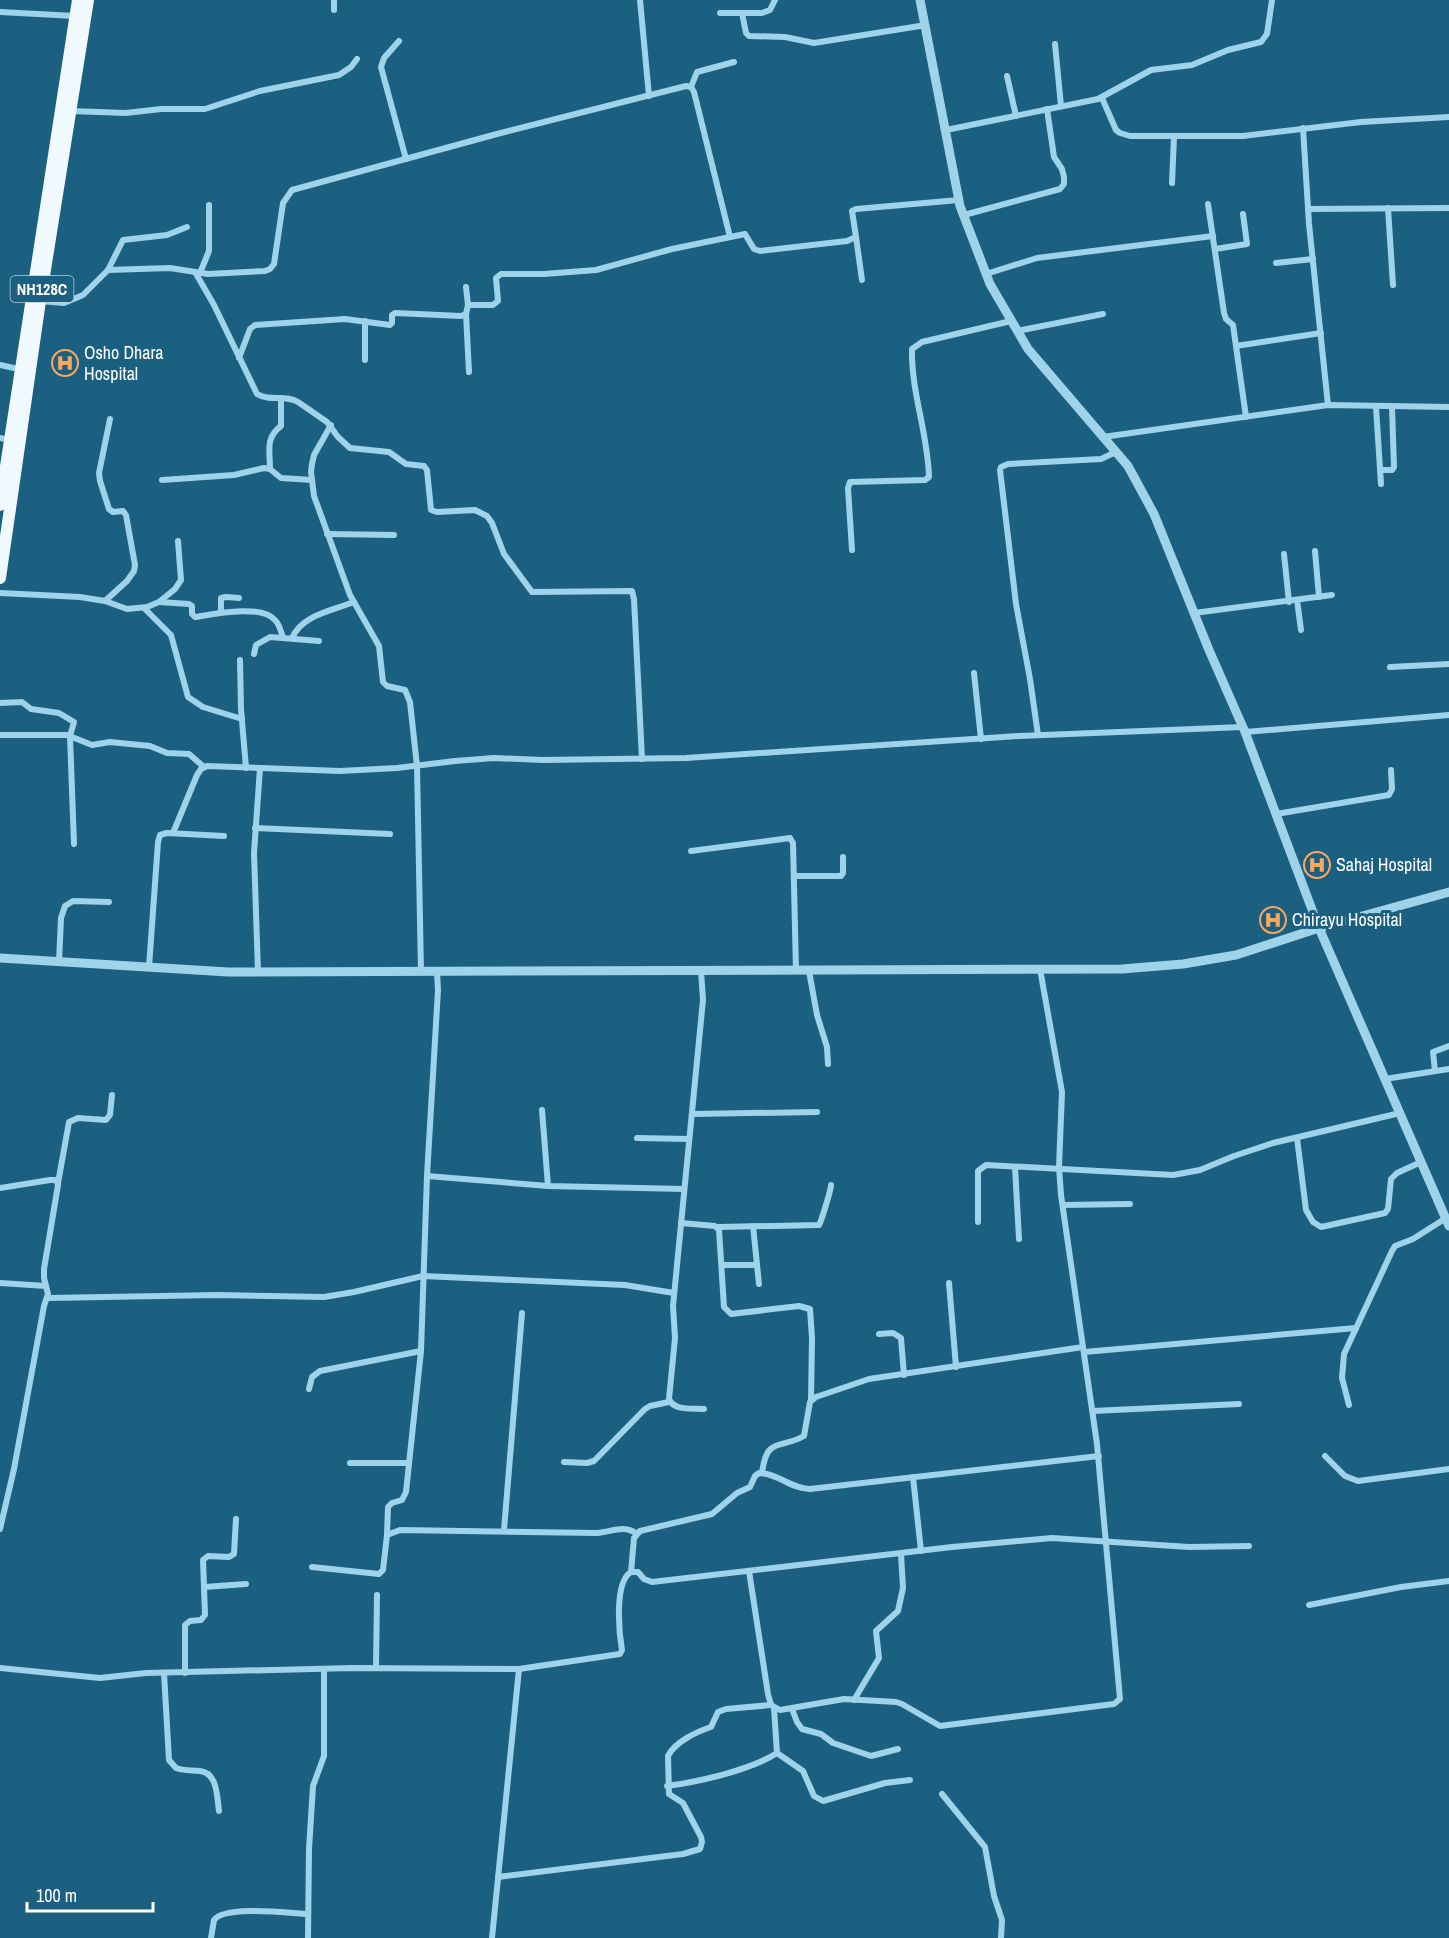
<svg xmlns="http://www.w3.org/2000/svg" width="1449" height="1938" font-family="'Archivo Narrow',sans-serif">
	<rect width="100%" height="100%" fill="#1b6081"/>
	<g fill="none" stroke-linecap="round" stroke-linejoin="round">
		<g stroke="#9fd3ea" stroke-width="6">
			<polyline points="640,0 649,96"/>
			<polyline points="334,10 334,0"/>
			<polyline points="0,12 75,16"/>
			<polyline points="720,13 762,13 770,10 775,0"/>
			<polyline points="742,13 746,33 749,36 785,37 814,43 926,25"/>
			<polyline points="399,41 384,58 381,67 406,159"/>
			<polyline points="1055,44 1061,106"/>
			<polyline points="1007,76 1016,116"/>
			<polyline points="691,87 697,72 734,62"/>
			<polyline points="1102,98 1116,130 1120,133 1130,136 1243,136 1361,122 1449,117"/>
			<polyline points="70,111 126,113 161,109 205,109 260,91 339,75 351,67 357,59"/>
			<polyline points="1303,128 1309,224 1328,405"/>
			<polyline points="946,130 1098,99 1151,70 1192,65 1228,50 1261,42 1267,34 1272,0"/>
			<polyline points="1172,183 1174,137"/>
			<polyline points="1208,204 1224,313 1226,319 1233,325 1246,417"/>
			<polyline points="1388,208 1393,285"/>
			<polyline points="1308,209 1449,208"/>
			<polyline points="964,215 1060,189 1064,184 1064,177 1062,169 1054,157 1047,109"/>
			<polyline points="856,237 862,280"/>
			<polyline points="1215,249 1247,244 1243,214"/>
			<polyline points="1276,263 1313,259"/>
			<polyline points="108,270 170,268 208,274 265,271 270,269 274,264 283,203 292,190 497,134 686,86 691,87 694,92 730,237"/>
			<path d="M 195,272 L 214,305 L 257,394 C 270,402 285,394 298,402 L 327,422 L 338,437 L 350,448 L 389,452 L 406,464 L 424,466 L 427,470 L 431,510 L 437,512 L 475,510 L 487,516 L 492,523 L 504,554 L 532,592 L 632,591 L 634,599 L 642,759"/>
			<polyline points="200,273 209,251 209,205"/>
			<polyline points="986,274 1037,258 1213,236"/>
			<polyline points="466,287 468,305 493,305 498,301 496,278 501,274 544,274 596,270 672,249 745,234 754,249 760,251 847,241 856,237 852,211 856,209 959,200"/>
			<polyline points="40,301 64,303 83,295 108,270 123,240 167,235 187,227"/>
			<polyline points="466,314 469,372"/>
			<polyline points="365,321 365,360"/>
			<polyline points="1017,331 1103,314"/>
			<polyline points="1236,346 1321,333"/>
			<polyline points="239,358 250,329 255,325 345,319 390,325 392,323 392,315 395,313 461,316 466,314 468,305"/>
			<polyline points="0,365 23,370"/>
			<polyline points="1376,407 1381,484"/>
			<polyline points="331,425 314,455 312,464 311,472 314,496 350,595 379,646 383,682 387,686 405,690 410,702 417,766 421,972"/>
			<polyline points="1103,437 1328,405 1449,407"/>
			<polyline points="0,438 10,440"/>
			<path d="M 270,469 C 270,451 265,438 281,426 L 281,398"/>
			<polyline points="1381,470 1392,470 1394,467 1392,407"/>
			<polyline points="162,480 234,475 264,468 270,469 281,478 312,480"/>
			<polyline points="327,534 394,535"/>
			<path d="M 852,550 L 848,488 L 850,482 L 925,480 L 929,477 C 928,434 911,392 912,349 L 922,342 L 1011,321"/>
			<polyline points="1315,551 1319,597"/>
			<polyline points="1284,554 1289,602"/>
			<polyline points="0,593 80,597 105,601 127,609 147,607 159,602 175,589 181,580 178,541"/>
			<polyline points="1297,600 1301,630"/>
			<polyline points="105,601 127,581 134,571 135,565 126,515 123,511 113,512 109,509 100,481 99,473 110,419"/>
			<path d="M 159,602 L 189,604 L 192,606 L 192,614 L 195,617 C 214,614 261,604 275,620 C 280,625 281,632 283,638"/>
			<polyline points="144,608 171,635 188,697 203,707 242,719"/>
			<polyline points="221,612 221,598 226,597 239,598"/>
			<polyline points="1194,613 1332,595"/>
			<path d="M 292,638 C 302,615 331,611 354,602"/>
			<polyline points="254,654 256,645 270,637 319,641"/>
			<polyline points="240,660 241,709 246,768"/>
			<polyline points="1390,667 1449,664"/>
			<polyline points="974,673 981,739"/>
			<polyline points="0,703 22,702 31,709 59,713 74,722 70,736 74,844"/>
			<polyline points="1245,732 1449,715"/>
			<polyline points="0,735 67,735 92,745 110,742 150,746 167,753 189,754 204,767"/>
			<polyline points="1038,735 1030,679 1016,604 1000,470 1001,467 1008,464 1101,459 1116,452"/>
			<polyline points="1276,814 1389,795 1392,789 1391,770"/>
			<polyline points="255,828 390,834"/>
			<polyline points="173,833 197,775 201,769 207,766 340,771 397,768 455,761 494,758 543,760 686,758 1019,736 1243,727"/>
			<polyline points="691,851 790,838 793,843 796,971"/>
			<polyline points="794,876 841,876 843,873 843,857"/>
			<polyline points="59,962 61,918 65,906 73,901 109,902"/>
			<polyline points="149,967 158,842 160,835 167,833 224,836"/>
			<path d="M 701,971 L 703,1000 L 673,1306 L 675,1338 L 669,1399 C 674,1411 691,1408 704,1409"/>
			<polyline points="809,971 817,1015 827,1047 828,1064"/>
			<polyline points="258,972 254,853 260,768"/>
			<polyline points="1435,1071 1433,1052 1449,1046"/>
			<polyline points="1385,1079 1449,1069"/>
			<polyline points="542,1110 548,1186"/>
			<polyline points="692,1114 817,1112"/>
			<polyline points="637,1138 689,1139"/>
			<polyline points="1297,1138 1306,1210 1313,1222 1321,1227 1385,1213 1388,1209 1391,1179 1397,1173 1421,1162"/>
			<polyline points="1015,1167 1019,1239"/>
			<polyline points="427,1176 548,1186 684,1189"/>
			<polyline points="58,1183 69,1122 78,1118 106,1120 110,1115 112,1095"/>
			<polyline points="0,1188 50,1180 56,1180 58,1185 44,1269 44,1278 48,1294 44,1306 14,1469 0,1529"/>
			<polyline points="1063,1205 1130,1204"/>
			<polyline points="978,1222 978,1171 986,1165 1173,1175 1200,1170 1234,1156 1273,1143 1400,1113"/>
			<polyline points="681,1223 715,1226 719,1230 724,1307 731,1314 799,1306 810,1309 812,1338 811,1400"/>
			<polyline points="753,1226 759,1284"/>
			<path d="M 718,1227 L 819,1225 C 821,1222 831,1190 831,1185"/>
			<polyline points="722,1265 757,1265"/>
			<polyline points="0,1283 46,1286"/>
			<polyline points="949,1283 956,1367"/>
			<polyline points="48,1298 217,1295 324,1297 354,1292 423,1276 625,1285 674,1293"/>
			<polyline points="879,1334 893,1333 901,1338 904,1375"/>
			<polyline points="1084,1352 1356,1328"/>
			<polyline points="309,1389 312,1377 320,1371 421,1351"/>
			<polyline points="1349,1405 1342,1378 1344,1354 1392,1251 1395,1246 1413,1239 1446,1218"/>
			<polyline points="1093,1411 1239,1404"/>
			<polyline points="1325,1456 1345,1476 1358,1481 1449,1469"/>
			<polyline points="564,1462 587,1463 594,1461 645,1409 650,1406 669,1402"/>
			<polyline points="350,1463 409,1463"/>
			<path d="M 762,1473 C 767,1436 779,1450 804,1436 L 810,1402 L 816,1397 L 869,1379 L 1083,1347"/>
			<polyline points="913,1477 921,1551"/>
			<polyline points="504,1530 522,1313"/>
			<polyline points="387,1535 388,1507 392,1503 402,1500 406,1492 421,1351 427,1176 438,990 437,972"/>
			<path d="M 312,1567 L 379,1574 L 383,1570 L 387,1535 L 400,1530 L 597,1533 C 612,1532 624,1524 637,1534"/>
			<polyline points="749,1571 768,1694 771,1705 780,1710 844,1699 896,1702 902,1704 940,1726 1114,1704 1120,1699 1097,1444 1061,1195 1059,1167 1062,1092 1040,969"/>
			<path d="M 631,1572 L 634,1538 L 640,1531 L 712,1514 L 737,1493 L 750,1487 L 755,1476 L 759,1473 C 778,1473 791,1489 810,1489 L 1099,1456"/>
			<polyline points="204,1587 246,1584"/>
			<polyline points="1309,1605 1401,1587 1449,1581"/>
			<polyline points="376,1667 377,1595"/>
			<path d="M 0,1668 L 100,1678 L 146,1673 L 352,1668 L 519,1669 L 620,1654 L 622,1650 C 619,1633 614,1582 631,1572 L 638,1572 L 644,1579 L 652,1582 L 952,1547 L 1052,1538 L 1189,1547 L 1249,1546"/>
			<path d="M 164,1673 L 169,1760 L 176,1768 C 184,1771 192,1770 200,1771 C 218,1773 217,1798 219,1811"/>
			<polyline points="185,1673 185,1625 190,1621 201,1620 205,1615 203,1560 208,1556 229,1557 234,1554 236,1519"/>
			<polyline points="854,1700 879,1658 876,1631 898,1611 903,1588 901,1554"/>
			<polyline points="792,1709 797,1722 802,1729 821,1734 833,1743 871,1756 898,1749"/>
			<polyline points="777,1753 803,1771 814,1796 823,1801 885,1783 910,1780"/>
			<path d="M 667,1786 C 698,1782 751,1770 777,1753 L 774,1708"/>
			<polyline points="942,1794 985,1847 994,1896 1002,1920 1001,1938"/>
			<path d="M 498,1877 L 683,1854 L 700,1849 L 702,1842 L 701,1837 L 683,1803 L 669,1794 L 668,1756 C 675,1742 696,1732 711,1727 L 718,1712 L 726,1709 L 771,1705"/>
			<path d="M 211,1938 L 214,1920 C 225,1905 289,1913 308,1914"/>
			<polyline points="308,1938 309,1849 313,1786 324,1756 324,1669"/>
			<polyline points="492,1938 519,1669"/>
		</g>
		<g stroke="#9fd3ea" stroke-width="9">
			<polyline points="920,0 960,206 990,284 1028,349 1128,466 1154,514 1209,650 1245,732 1319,928 1449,1226"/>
			<polyline points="0,958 228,972 1122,969 1183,964 1236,955 1319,928 1449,892"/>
		</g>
		<g stroke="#f0fafe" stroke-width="12">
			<polyline points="0,505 78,0"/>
			<polyline points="0,578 40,301 88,0"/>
		</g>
	</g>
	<defs>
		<symbol id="hospital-ring" viewBox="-11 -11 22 22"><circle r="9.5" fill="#1b6081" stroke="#fca75b" stroke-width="1.5"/><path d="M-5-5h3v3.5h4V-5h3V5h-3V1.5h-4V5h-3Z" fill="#fca75b"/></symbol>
	</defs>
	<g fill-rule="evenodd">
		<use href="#hospital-ring" x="50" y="348" width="30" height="30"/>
		<use href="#hospital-ring" x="1302" y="850" width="30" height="30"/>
		<use href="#hospital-ring" x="1258" y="905" width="30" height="30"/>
	</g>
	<g text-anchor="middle" stroke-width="6" stroke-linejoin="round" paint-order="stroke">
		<rect fill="#1b6081" stroke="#bbcfd9" stroke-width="1.5" x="10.5" y="276" width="63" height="26" rx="4.5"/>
		<g font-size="16" font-weight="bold" fill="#fff">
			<text x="42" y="295">NH128C</text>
		</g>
		<g font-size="18" fill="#fff" stroke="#1b6081" text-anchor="start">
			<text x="84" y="359">Osho Dhara<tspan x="84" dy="21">Hospital</tspan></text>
			<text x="1336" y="871">Sahaj Hospital</text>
			<text x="1292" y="926">Chirayu Hospital</text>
		</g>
	</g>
	<path d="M27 1902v9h126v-9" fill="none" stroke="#ffffff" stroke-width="3"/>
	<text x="36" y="1902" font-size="18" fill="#ffffff" stroke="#1b6081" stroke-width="4.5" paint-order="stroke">100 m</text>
</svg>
